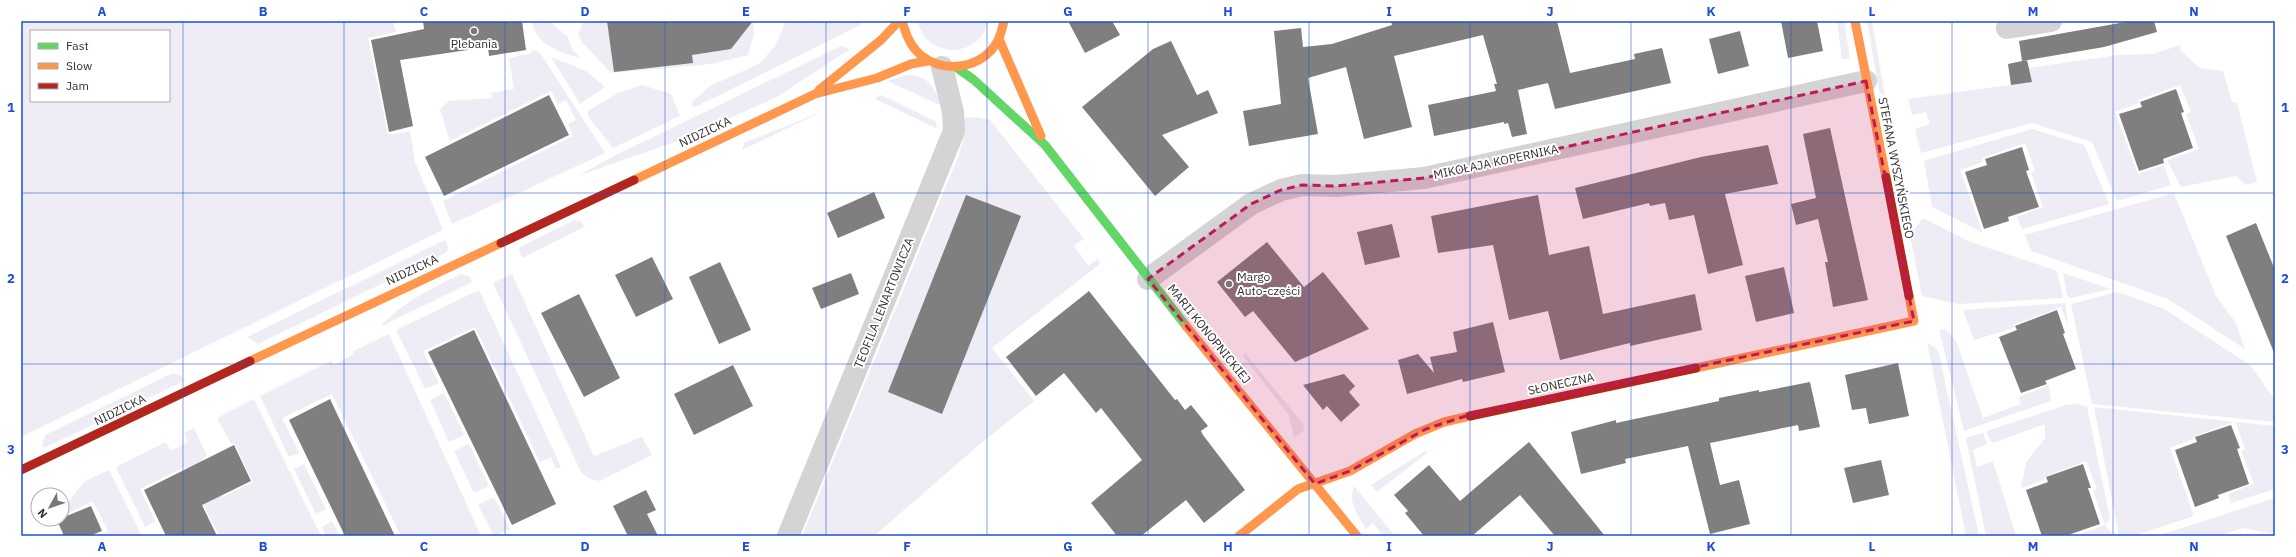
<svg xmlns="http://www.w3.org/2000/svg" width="2296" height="557" font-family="'IBM Plex Sans',sans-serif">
	<rect width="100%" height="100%" fill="#fff"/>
	<g fill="#eeedf5" fill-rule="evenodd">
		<path d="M 21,21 L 393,21 L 396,32 L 368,38 L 388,135 L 410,131 L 415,162 L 443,230 L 21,437 ZM 31,31 L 169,31 L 169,101 L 31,101 Z"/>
		<path d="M 532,21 L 549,21 L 568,37 L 572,49 L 580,58 C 559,52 536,45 532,21 Z"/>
		<polygon points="584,21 753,21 754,34 748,55 711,64 611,73 582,42 578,33"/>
		<polygon points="786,21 860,21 861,25 693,108 692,102 710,86 759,64 775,46"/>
		<path d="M 918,21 L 988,21 C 981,59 925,60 918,21 Z"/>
		<polygon points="1837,21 1844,21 1850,59 1842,59"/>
		<polygon points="1867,21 1872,21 1885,96 1879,92"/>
		<polygon points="2180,45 2181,51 2200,68 2223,71 2232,102 2237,103 2257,182 2246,185 2236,176 2181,187 2167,160 2199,149 2186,114 2191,112 2180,85 2138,100 2139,103 2115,112 2138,174 2164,165 2171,185 2117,201 2092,142 2032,123 1921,153 1915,129 1930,124 1926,112 1912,115 1908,99 2031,82 2029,68 2118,55 2153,54"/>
		<polygon points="841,46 850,49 777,97 686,138 578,176 614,156"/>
		<polygon points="534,50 540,53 605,153 452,224 443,201 573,136 568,124 576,120 566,100 558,104 551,91 450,141 440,109 449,101 493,98 491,93 514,89 509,58 528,54"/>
		<polygon points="551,57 586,71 605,87 580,104"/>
		<path d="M 906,75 C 927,74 934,87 941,104 L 937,104 L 888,81 Z"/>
		<polygon points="642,85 671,94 680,116 613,148 588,116 588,111 618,93"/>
		<polygon points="881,95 937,122 936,128 875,99"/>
		<polygon points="821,112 742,150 744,143"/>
		<polygon points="976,117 990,120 1084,239 1074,245 1088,266 1098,259 1100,264 992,348 1034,401 986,439 874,536 802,536 958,157 964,137 964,118"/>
		<polygon points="2032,129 2084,145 2109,204 2022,229 2017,217 2043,207 2031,173 2035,171 2025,143 1982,158 1983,162 1960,170 1983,233 1932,207 1924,161"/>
		<polygon points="2174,193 2216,296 2236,323 2245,349 2168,299 2031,251 2025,235"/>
		<polygon points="1923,218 1971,242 2057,271 2063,298 1958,304 1922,296 1910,235"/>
		<polygon points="575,220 581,221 584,227 522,258 519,250 520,247"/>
		<polygon points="445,240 448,247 447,252 258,344 247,337"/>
		<polygon points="2063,273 2111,289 2070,298 2067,295"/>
		<path d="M 461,274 L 470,277 L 472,282 L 380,327 C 402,302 431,289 461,274 Z"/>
		<polygon points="512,274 594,456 642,437 652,455 599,481 590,479 581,472 493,283"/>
		<polygon points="479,290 561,467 556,469 551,457 540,462 475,327 423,351 439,383 425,389 396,330"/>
		<polygon points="2117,292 2164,309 2250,365 2275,400 2275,422 2092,404 2071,304"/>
		<polygon points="2065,303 2068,326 2061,307 2013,325 2014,328 1974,340 1963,310"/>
		<polygon points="1946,329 1957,343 1983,418 2021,404 2019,397 2049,385 2051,401 1964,431 1939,330"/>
		<polygon points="389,334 481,536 401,536 332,394 282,418 299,453 289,457 260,396 331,361 334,365 354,354 353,351"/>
		<polygon points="1927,342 1938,350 1979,536 1966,536"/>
		<polygon points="1245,353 1304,425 1304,430 1294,438 1289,415 1243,356"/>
		<polygon points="173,373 180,375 184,381 44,448 42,445 45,435"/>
		<polygon points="444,393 464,435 449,442 430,400"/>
		<polygon points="254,399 321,536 219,536 185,467 140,489 155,521 145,527 116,467 166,442 171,451 188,442 184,433 194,428 207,456 203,458 223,497 253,482 234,443 231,444 217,418"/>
		<polygon points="2078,404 2087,407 2110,519 2105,525 2114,536 2082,536 2082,533 2105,525 2093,491 2097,489 2086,461 2044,477 2045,480 2021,488 2026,462 2045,438 2045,424 1996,442 1991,442 1986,431 2066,405"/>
		<polygon points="2094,407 2275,426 2275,489 2231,503 2228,494 2254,484 2241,451 2245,449 2235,421 2193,437 2193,439 2170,448 2194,516 2133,536 2119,536"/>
		<polygon points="1983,433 1987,444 1973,450 1977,467 1993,461 2016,536 1986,536 1966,438"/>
		<polygon points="469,444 489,486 474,493 454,451"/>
		<polygon points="1427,450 1427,453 1377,492 1371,485"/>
		<polygon points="304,464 326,509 316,514 294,469"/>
		<polygon points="109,470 142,536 97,536 108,531 93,501 68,513 66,505 85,481"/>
		<path d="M 1354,486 L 1395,536 L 1383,536 L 1373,523 L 1366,529 C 1357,514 1348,503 1354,486 Z"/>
		<polygon points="494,497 510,529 494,536 478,505"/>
		<polygon points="2275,498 2275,534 2243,528 2218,536 2157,536"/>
		<polygon points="332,521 340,536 326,536 322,527"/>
	</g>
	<g fill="#7f7f7f">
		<polygon points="423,21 522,21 526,50 489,56 488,47 400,60 413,126 389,132 371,40 424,29"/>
		<polygon points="607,21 753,21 731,49 692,55 693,63 614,72"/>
		<polygon points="1068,21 1112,21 1120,35 1085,53"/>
		<polygon points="1391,21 1557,21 1570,73 1635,59 1634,54 1662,48 1671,83 1555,109 1548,83 1518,90 1527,134 1512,137 1508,123 1504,124 1504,122 1434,136 1428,105 1496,91 1494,84 1497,84 1483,35 1394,56 1412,127 1364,139 1346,67 1308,78 1318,134 1249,146 1243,111 1281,104 1274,31 1301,28 1303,47 1332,44 1392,25"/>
		<polygon points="1781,21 1817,21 1823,51 1788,58"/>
		<polygon points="2131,21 2154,21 2157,32 2104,47 2022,61 2019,41"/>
		<polygon points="1740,31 1749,66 1718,74 1709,39"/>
		<polygon points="1171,41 1197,95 1208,90 1218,113 1162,135 1189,167 1155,196 1082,107 1153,49"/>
		<polygon points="2027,60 2032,82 2011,85 2008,64"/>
		<polygon points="2176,89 2184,112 2181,113 2193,148 2163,159 2164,163 2139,171 2119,114 2142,107 2140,102"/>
		<polygon points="549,95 569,135 444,196 425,157"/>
		<polygon points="1830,128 1868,300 1833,307 1825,262 1828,262 1818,219 1796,225 1791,204 1816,198 1803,134"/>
		<polygon points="1768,145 1778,184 1725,194 1743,265 1708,274 1694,215 1669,220 1665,203 1650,206 1649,203 1583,219 1575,188 1701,157"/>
		<polygon points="2022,147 2029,170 2026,171 2039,207 2008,217 2009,221 1984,229 1965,172 1987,165 1985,159"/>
		<polygon points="874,192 885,218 838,238 827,213"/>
		<polygon points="966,195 1021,216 942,414 888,392"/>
		<polygon points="1538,195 1549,255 1589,246 1603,314 1695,294 1702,330 1630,346 1630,343 1560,360 1548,311 1509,320 1493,245 1438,253 1431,216"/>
		<polygon points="2256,223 2275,270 2275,355 2226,236"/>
		<polygon points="1392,224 1400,257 1365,265 1357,232"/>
		<polygon points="1267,242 1304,287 1323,272 1369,329 1295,362 1253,311 1245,317 1217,282"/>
		<polygon points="652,257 673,299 636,317 615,275"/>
		<polygon points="720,262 751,330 719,344 689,277"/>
		<polygon points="1784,267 1794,313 1756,322 1745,276"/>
		<polygon points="851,273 859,294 821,309 812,288"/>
		<polygon points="1089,291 1175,400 1177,399 1185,410 1191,405 1208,426 1201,431 1203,435 1245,490 1204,523 1186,500 1141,536 1117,536 1091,503 1142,460 1101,408 1096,413 1064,373 1036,396 1006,357"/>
		<polygon points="579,294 620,378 584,397 541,313"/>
		<polygon points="2057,310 2065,333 2063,334 2076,369 2045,381 2047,384 2021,393 1999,337 2017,330 2015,326"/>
		<polygon points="1493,322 1505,372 1463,382 1462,379 1407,394 1398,360 1418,354 1434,373 1430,357 1457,352 1453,332"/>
		<polygon points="474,330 556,504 512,525 428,352"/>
		<polygon points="1898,363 1909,416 1869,424 1866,408 1852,410 1845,375"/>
		<polygon points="733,365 753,406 694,435 674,394"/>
		<polygon points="1344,374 1355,386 1349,392 1360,405 1341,422 1327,406 1323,410 1303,385"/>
		<polygon points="1810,382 1820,427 1799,431 1798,425 1710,443 1720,485 1739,480 1750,524 1710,534 1688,446 1625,459 1626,463 1581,474 1571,432 1616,420 1616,423 1719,401 1719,398 1759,390 1759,392"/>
		<polygon points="330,399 395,536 345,536 289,420"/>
		<polygon points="2231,425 2240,448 2237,449 2249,484 2218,495 2219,498 2195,507 2175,450 2197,442 2195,437"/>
		<polygon points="1529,442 1605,536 1555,536 1520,495 1472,536 1424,536 1405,513 1408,511 1394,495 1429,465 1460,501"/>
		<polygon points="234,445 251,481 202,505 217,536 166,536 144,490"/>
		<polygon points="1881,460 1889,495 1853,503 1844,468"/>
		<polygon points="2083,464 2091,488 2088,488 2100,524 2065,536 2042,536 2026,490 2048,482 2046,477"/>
		<polygon points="646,490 656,510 647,514 658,536 628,536 613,506"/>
		<polygon points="91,506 102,531 89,536 64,536 57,520"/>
	</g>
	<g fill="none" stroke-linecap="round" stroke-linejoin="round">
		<g stroke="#d4d4d4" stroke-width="22">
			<polyline points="2007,28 2051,21"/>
			<polyline points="1148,279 1251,204 1281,190 1302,185 1336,186 1424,178 1866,81"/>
			<polyline points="788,536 954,131 953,112 942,67"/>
		</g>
		<polyline stroke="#63d668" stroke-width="9" points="956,67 974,80 1045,145 1186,326"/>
		<g stroke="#ff974d" stroke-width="9">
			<path d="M 902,21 C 906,34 910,47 922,56 C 946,74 982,68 997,42 C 1001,36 1002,28 1004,21"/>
			<polyline points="1855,21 1886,177"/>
			<polyline points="999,39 1041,136"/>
			<polyline points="819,90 881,40 899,21"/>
			<polyline points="634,180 815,94 877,78 911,64 928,61"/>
			<polyline points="1186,326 1357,536"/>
			<polyline points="250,361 501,243"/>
			<polyline points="1696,368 1914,321 1909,296"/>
			<polyline points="1239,536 1298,489 1350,471 1415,434 1444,422 1470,416"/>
		</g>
		<g stroke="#b3261e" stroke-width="9">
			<polyline points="1886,177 1909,296"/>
			<polyline points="501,243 634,180"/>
			<polyline points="1470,416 1696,368"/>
			<polyline points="21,470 250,361"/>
		</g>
	</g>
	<path fill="#c2185b" fill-opacity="0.2" stroke="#c2185b" stroke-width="3" stroke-dasharray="8 5" stroke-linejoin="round" d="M 1866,81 L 1914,321 L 1469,415 L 1426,429 L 1350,471 L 1315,484 L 1148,279 L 1251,204 L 1281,190 L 1302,185 L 1336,186 L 1424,178 Z"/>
	<path fill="none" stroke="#1d4ed8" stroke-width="1" stroke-opacity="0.55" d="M 183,21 L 183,536M 344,21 L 344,536M 505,21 L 505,536M 665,21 L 665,536M 826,21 L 826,536M 987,21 L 987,536M 1148,21 L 1148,536M 1309,21 L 1309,536M 1470,21 L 1470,536M 1631,21 L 1631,536M 1791,21 L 1791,536M 1952,21 L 1952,536M 2113,21 L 2113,536M 21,193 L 2275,193M 21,364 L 2275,364"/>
	<g fill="#787878" stroke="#fff" stroke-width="1.5">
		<circle cx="474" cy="31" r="4"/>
		<circle cx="1229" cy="284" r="4"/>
	</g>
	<g text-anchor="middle" stroke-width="4" stroke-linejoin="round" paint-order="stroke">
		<g font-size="12" fill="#303030" stroke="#fff">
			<text x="474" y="48">Plebania</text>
			<text x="1237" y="281" text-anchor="start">Margo<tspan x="1237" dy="14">Auto-części</tspan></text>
		</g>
		<g font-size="12" fill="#303030" stroke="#fff">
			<text transform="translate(705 132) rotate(-25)" y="4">NIDZICKA</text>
			<text transform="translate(1496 162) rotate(-12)" y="4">MIKOŁAJA KOPERNIKA</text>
			<text transform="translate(1896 168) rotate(79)" y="4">STEFANA WYSZYŃSKIEGO</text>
			<text transform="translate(412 270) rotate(-25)" y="4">NIDZICKA</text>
			<text transform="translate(884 303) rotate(-68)" y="4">TEOFILA LENARTOWICZA</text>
			<text transform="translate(1209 334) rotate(51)" y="4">MARII KONOPNICKIEJ</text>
			<text transform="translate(1561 384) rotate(-12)" y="4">SŁONECZNA</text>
			<text transform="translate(120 410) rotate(-26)" y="4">NIDZICKA</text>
		</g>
	</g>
	<rect width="2296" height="557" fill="none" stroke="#ffffff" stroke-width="44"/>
	<rect x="30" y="30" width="140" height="72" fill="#ffffff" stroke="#acacac"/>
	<rect x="38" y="43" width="20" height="6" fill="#63d668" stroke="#acacac"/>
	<text x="66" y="50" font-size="12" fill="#303030">Fast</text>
	<rect x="38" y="63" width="20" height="6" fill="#ff974d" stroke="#acacac"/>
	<text x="66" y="70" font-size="12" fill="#303030">Slow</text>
	<rect x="38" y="83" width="20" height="6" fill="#b3261e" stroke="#acacac"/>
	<text x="66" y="90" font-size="12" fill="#303030">Jam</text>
	<g transform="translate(50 507) rotate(230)"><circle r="19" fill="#ffffff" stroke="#acacac"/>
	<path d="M0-3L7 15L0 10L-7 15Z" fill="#787878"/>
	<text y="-6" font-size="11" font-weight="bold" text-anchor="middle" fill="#303030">N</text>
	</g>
	<rect x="22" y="22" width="2252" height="513" fill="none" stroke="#1d4ed8" stroke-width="1.5"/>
	<g font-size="13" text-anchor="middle" font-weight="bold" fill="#1d4ed8">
		<text x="102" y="16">A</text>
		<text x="263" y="16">B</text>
		<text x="424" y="16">C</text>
		<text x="585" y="16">D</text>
		<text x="746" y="16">E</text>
		<text x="907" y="16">F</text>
		<text x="1068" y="16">G</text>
		<text x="1228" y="16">H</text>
		<text x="1389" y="16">I</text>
		<text x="1550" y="16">J</text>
		<text x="1711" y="16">K</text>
		<text x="1872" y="16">L</text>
		<text x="2033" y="16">M</text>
		<text x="2194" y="16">N</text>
		<text x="11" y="112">1</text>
		<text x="2285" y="112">1</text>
		<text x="11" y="283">2</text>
		<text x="2285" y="283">2</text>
		<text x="11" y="454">3</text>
		<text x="2285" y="454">3</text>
		<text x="102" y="551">A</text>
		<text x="263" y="551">B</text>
		<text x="424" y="551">C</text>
		<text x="585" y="551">D</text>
		<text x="746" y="551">E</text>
		<text x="907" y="551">F</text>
		<text x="1068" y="551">G</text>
		<text x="1228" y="551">H</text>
		<text x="1389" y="551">I</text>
		<text x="1550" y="551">J</text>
		<text x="1711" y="551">K</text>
		<text x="1872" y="551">L</text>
		<text x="2033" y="551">M</text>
		<text x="2194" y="551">N</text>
	</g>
</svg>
